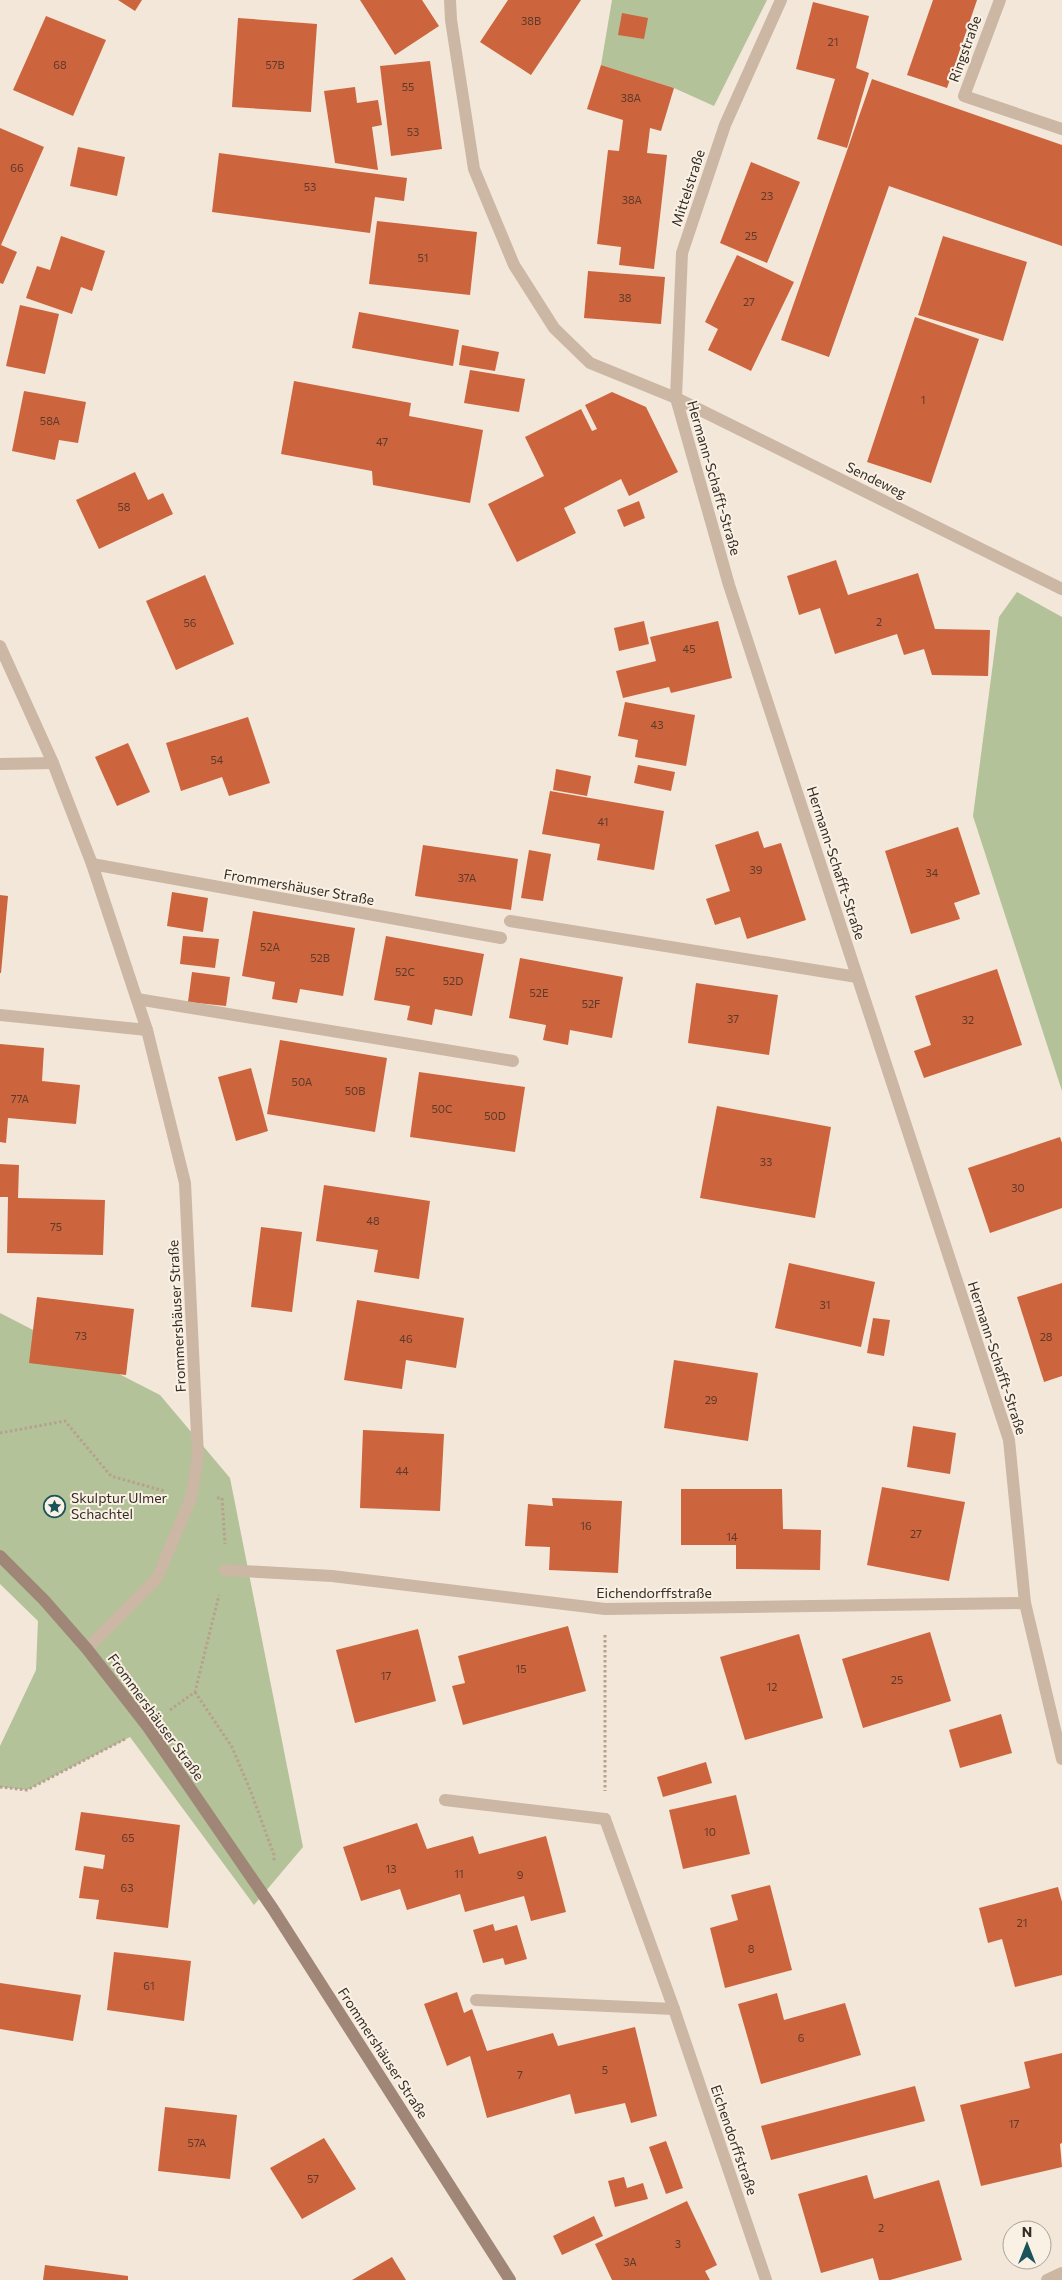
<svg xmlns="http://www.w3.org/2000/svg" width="1062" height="2280" font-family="Commissioner,sans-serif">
	<rect width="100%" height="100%" fill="#f3e7d9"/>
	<g fill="#b3c298">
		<polygon points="612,0 767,0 714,106 674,88 601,65"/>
		<polygon points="1017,592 1062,617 1062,1091 973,816 999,617"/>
		<polygon points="0,1313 160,1395 230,1478 303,1847 254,1905 130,1737 27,1790 0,1787 0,1746 36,1670 38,1621 0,1584"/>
	</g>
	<g fill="#cc643d">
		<polygon points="118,0 142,0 135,11"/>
		<polygon points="360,0 422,0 439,26 395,55"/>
		<polygon points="508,0 581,0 531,75 480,42"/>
		<polygon points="933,0 977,0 947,88 907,75"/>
		<polygon points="813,2 869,16 856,68 869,73 847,148 817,139 835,79 796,69"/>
		<polygon points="622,13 648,18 644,39 618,35"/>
		<polygon points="46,16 106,40 73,116 13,90"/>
		<polygon points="238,18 317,24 311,112 232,107"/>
		<polygon points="430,61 442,149 391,156 380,66"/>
		<polygon points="601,65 674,88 661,131 650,128 647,153 667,155 654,269 619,265 621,247 597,244 608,150 619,151 623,120 587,109"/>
		<polygon points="872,79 1062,145 1062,246 889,186 829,357 781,340"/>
		<polygon points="355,87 357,103 378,100 382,125 372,127 378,170 335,163 324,91"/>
		<polygon points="0,128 44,147 1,245 17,252 3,284 0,283"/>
		<polygon points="78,147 125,157 117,196 70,186"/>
		<polygon points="219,153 407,178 404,201 375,197 370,233 212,212"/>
		<polygon points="751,162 800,182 767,263 720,243"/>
		<polygon points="377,221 477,232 470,295 369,284"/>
		<polygon points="61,236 105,251 92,291 81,287 72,314 26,298 37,266 50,270"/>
		<polygon points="943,236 1027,262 1003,341 918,315"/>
		<polygon points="737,255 794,282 751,371 708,350 718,329 705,322"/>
		<polygon points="588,271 665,277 661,324 584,318"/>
		<polygon points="20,305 59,314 45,374 6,366"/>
		<polygon points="359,312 459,330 453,366 352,348"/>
		<polygon points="915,317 979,339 931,483 867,462"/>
		<polygon points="462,345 499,352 495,371 459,365"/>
		<polygon points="470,370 525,379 519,412 464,403"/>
		<polygon points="294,381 411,403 409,416 483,430 470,503 373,485 372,471 281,454"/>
		<polygon points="24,391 86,402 78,443 59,440 55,460 12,451"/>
		<polygon points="612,392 646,407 678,472 629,496 621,479 564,508 576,533 517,562 488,504 544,476 525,437 581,409 592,431 597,429 585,405"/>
		<polygon points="135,472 148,500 163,493 173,514 99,549 76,500"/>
		<polygon points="639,501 645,518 624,527 617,510"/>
		<polygon points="836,560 848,595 918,573 935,629 990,630 988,676 932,675 924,649 904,655 897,634 835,654 820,608 799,615 787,576"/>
		<polygon points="205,575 234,644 176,670 146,601"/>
		<polygon points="644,621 649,644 619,651 614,628"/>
		<polygon points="718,621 732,678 671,693 669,687 623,698 616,671 656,661 650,637"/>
		<polygon points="625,702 695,715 686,766 635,757 638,740 618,736"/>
		<polygon points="248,717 270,783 229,796 222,777 181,791 166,743"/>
		<polygon points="128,743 150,792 117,806 95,757"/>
		<polygon points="638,765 675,772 671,791 634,783"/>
		<polygon points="556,769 591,776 587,796 553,790"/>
		<polygon points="550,791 664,811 654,870 597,860 600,844 542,834"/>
		<polygon points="958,827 980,894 954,903 960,919 911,934 885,851"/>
		<polygon points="758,831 764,848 781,843 806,920 747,939 740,917 715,925 706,899 730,891 715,845"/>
		<polygon points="423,845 518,859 511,910 415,896"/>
		<polygon points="529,850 551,854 543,901 521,898"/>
		<polygon points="172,892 208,898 203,932 167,926"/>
		<polygon points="0,895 8,896 1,973 0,973"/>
		<polygon points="253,911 355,928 343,996 300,989 297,1003 272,999 275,982 242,976"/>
		<polygon points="183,936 219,939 215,968 180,964"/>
		<polygon points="386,936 484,954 472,1016 435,1009 432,1025 407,1020 410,1006 374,1000"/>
		<polygon points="520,958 623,977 612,1038 570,1030 568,1045 543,1040 546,1025 509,1018"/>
		<polygon points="997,969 1022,1045 924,1078 914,1051 931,1045 915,996"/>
		<polygon points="192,972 230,977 226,1006 188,1002"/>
		<polygon points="696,983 778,995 769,1055 688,1043"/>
		<polygon points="280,1040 387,1058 375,1132 267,1114"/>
		<polygon points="0,1044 44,1048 42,1081 80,1085 76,1124 8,1118 6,1143 0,1142"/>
		<polygon points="251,1068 268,1131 236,1141 218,1077"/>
		<polygon points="419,1072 525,1087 515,1152 410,1137"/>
		<polygon points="717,1106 831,1127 815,1218 700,1198"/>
		<polygon points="1060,1137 1062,1143 1062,1208 990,1233 968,1168"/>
		<polygon points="0,1164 19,1165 18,1198 105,1200 103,1255 7,1253 8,1197 0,1197"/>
		<polygon points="324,1185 430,1201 419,1279 374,1272 378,1250 316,1241"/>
		<polygon points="261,1227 302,1232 292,1312 251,1307"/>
		<polygon points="789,1263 875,1282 861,1347 775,1328"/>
		<polygon points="1062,1283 1062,1376 1044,1382 1017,1297"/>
		<polygon points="37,1297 134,1309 126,1375 29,1363"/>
		<polygon points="357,1300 464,1318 456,1368 406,1360 402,1389 344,1380"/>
		<polygon points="873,1318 890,1320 884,1356 867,1353"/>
		<polygon points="674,1360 758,1373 748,1441 664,1428"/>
		<polygon points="913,1426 956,1433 950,1474 907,1467"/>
		<polygon points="363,1430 444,1434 440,1511 360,1508"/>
		<polygon points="882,1487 965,1502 949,1581 867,1565"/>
		<polygon points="681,1489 782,1489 783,1529 821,1530 820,1570 736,1569 736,1545 681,1545"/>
		<polygon points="552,1498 622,1501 618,1573 549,1570 550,1547 525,1546 528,1504 553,1506"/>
		<polygon points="568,1626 586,1691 463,1725 452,1686 465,1683 458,1656"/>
		<polygon points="418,1629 436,1701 355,1723 336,1650"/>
		<polygon points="930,1632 951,1701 863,1728 842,1659"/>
		<polygon points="799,1634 823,1718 745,1740 720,1657"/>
		<polygon points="1001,1714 1012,1753 960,1768 949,1730"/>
		<polygon points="706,1762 712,1783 663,1797 657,1777"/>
		<polygon points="736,1795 750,1854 683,1869 669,1810"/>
		<polygon points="81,1812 180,1825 168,1928 96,1919 99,1900 79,1898 84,1866 103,1869 105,1855 75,1850"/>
		<polygon points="417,1823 427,1849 473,1836 479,1854 546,1836 566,1912 531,1921 524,1896 465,1912 460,1894 407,1910 400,1889 361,1901 343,1847"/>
		<polygon points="770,1885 792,1970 725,1988 710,1928 738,1920 731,1895"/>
		<polygon points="1058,1887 1062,1902 1062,1975 1015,1987 1002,1939 988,1943 979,1908"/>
		<polygon points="493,1924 495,1931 517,1925 527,1959 505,1965 503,1958 483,1963 473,1930"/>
		<polygon points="114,1952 191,1961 184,2021 107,2010"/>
		<polygon points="0,1983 81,1995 73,2041 0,2029"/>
		<polygon points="457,1992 464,2013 472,2009 487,2051 553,2033 558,2046 635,2027 657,2116 631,2123 625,2103 575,2114 570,2094 487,2118 470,2056 447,2066 424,2004"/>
		<polygon points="777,1993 784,2020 845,2003 861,2055 761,2084 738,2004"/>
		<polygon points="1062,2053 1062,2143 1060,2144 1062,2167 981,2186 960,2105 1030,2088 1024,2062"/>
		<polygon points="915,2086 925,2121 771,2160 761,2126"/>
		<polygon points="165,2107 237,2115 230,2179 158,2171"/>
		<polygon points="324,2138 356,2189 302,2219 270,2168"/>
		<polygon points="666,2141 683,2188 666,2194 649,2147"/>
		<polygon points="867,2175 874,2199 939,2180 962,2260 890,2280 879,2280 873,2258 821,2273 798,2194"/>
		<polygon points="624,2177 627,2188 643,2183 648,2199 615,2207 608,2181"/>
		<polygon points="687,2201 717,2265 705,2271 710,2280 612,2280 595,2244"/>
		<polygon points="594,2216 603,2236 562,2255 553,2236"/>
		<polygon points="392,2257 406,2280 352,2280"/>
		<polygon points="45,2265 128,2276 128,2280 43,2280"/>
	</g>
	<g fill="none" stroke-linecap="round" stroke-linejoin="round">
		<g stroke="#b7a18e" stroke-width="3" stroke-dasharray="2.5 2.5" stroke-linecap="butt">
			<polyline points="0,1433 65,1421 111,1476 164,1491"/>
			<polyline points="217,1498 222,1498 225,1544"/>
			<polyline points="605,1635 605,1791"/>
			<polyline points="195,1692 232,1747 251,1792 274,1855 274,1862"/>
			<polyline points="170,1710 195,1692 219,1595"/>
			<polyline points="0,1787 27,1790 125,1739"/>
		</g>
		<g stroke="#cbb7a4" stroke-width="12">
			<polyline points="1000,0 964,96 1062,129"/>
			<polyline points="0,764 53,763"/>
			<polyline points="92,864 501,938"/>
			<polyline points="510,921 857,977"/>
			<polyline points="137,999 513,1061"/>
			<polyline points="445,1800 605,1819"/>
			<polyline points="476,2000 674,2009"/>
		</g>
		<g stroke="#cbb7a4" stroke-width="12">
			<polyline points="450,0 451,20 474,169 514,265 554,328 590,363 676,398 729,585 1009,1440 1025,1603 1062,1759"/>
			<polyline points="781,0 725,125 682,253 676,398 1062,589"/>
			<polyline points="0,646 53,763 92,864 147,1030 185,1183 198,1456 191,1498 157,1578 87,1649"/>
			<polyline points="0,1015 147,1030"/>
			<polyline points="225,1570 332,1576 605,1609 1025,1603"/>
			<polyline points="605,1819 674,2009 766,2280"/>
			<polyline points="1047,2280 1062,2273"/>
		</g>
		<polyline stroke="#9f8676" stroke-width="12" points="0,1556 44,1600 87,1649 148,1727 273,1909 510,2280"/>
	</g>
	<defs>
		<symbol id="sight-ring" viewBox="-11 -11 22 22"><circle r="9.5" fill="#faf1e5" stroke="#1a5359" stroke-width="1.5"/><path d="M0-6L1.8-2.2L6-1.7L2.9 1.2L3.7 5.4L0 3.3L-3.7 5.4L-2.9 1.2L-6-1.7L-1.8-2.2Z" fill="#1a5359"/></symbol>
	</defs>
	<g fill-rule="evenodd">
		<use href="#sight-ring" x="42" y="1494" width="25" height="25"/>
	</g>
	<g text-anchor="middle" stroke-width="4" stroke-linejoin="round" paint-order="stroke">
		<g font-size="11" fill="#5c3a2c">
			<text x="531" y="25">38B</text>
			<text x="833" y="46">21</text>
			<text x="60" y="69">68</text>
			<text x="275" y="69">57B</text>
			<text x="408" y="91">55</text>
			<text x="631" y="102">38A</text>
			<text x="413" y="136">53</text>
			<text x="17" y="172">66</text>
			<text x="310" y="191">53</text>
			<text x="767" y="200">23</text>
			<text x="632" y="204">38A</text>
			<text x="751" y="240">25</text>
			<text x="423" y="262">51</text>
			<text x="625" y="302">38</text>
			<text x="749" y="306">27</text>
			<text x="923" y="404">1</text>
			<text x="50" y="425">58A</text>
			<text x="382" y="446">47</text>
			<text x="124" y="511">58</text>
			<text x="879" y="626">2</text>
			<text x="190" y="627">56</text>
			<text x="689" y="653">45</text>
			<text x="657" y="729">43</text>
			<text x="217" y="764">54</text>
			<text x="603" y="826">41</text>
			<text x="756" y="874">39</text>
			<text x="932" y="877">34</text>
			<text x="467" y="882">37A</text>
			<text x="270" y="951">52A</text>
			<text x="320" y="962">52B</text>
			<text x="405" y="976">52C</text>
			<text x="453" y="985">52D</text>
			<text x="539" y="997">52E</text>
			<text x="591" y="1008">52F</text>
			<text x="733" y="1023">37</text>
			<text x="968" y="1024">32</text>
			<text x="302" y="1086">50A</text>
			<text x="355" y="1095">50B</text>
			<text x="20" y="1103">77A</text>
			<text x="442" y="1113">50C</text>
			<text x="495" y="1120">50D</text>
			<text x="766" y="1166">33</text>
			<text x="1018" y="1192">30</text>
			<text x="373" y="1225">48</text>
			<text x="56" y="1231">75</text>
			<text x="825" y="1309">31</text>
			<text x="81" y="1340">73</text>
			<text x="1046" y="1341">28</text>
			<text x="406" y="1343">46</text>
			<text x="711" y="1404">29</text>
			<text x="402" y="1475">44</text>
			<text x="586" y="1530">16</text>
			<text x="916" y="1538">27</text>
			<text x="732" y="1541">14</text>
			<text x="521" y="1673">15</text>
			<text x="386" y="1680">17</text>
			<text x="897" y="1684">25</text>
			<text x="772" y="1691">12</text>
			<text x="710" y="1836">10</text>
			<text x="128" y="1842">65</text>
			<text x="391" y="1873">13</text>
			<text x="459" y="1878">11</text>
			<text x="520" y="1879">9</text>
			<text x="127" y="1892">63</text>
			<text x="1022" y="1927">21</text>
			<text x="751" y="1953">8</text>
			<text x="149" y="1990">61</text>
			<text x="801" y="2042">6</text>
			<text x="605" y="2074">5</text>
			<text x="520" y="2079">7</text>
			<text x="1014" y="2128">17</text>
			<text x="197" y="2147">57A</text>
			<text x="313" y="2183">57</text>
			<text x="881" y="2232">2</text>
			<text x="678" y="2248">3</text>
			<text x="630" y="2266">3A</text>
		</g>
		<g font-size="14" fill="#362c26" stroke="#faf1e5">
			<text transform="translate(965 49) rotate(-70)" y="5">Ringstraße</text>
			<text transform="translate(688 188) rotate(-72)" y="5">Mittelstraße</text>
			<text transform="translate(714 478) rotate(74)" y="5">Hermann-Schafft-Straße</text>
			<text transform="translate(876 480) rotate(26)" y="5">Sendeweg</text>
			<text transform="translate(836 863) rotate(72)" y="5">Hermann-Schafft-Straße</text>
			<text transform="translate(299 887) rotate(10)" y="5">Frommershäuser Straße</text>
			<text transform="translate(177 1316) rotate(-93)" y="5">Frommershäuser Straße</text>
			<text transform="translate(997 1358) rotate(72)" y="5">Hermann-Schafft-Straße</text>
			<text x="654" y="1598">Eichendorffstraße</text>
			<text transform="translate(156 1717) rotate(54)" y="5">Frommershäuser Straße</text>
			<text transform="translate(383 2053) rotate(57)" y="5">Frommershäuser Straße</text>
			<text transform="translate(734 2140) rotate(71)" y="5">Eichendorffstraße</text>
		</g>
		<g font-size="14" fill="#362c26" stroke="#faf1e5" text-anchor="start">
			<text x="71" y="1503">Skulptur Ulmer<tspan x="71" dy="16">Schachtel</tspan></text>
		</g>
	</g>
	<g transform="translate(1027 2245)"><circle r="24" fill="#faf1e5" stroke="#aca299"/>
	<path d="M0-4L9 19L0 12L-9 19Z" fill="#1a5359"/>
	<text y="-8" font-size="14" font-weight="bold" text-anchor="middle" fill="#362c26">N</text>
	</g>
</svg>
